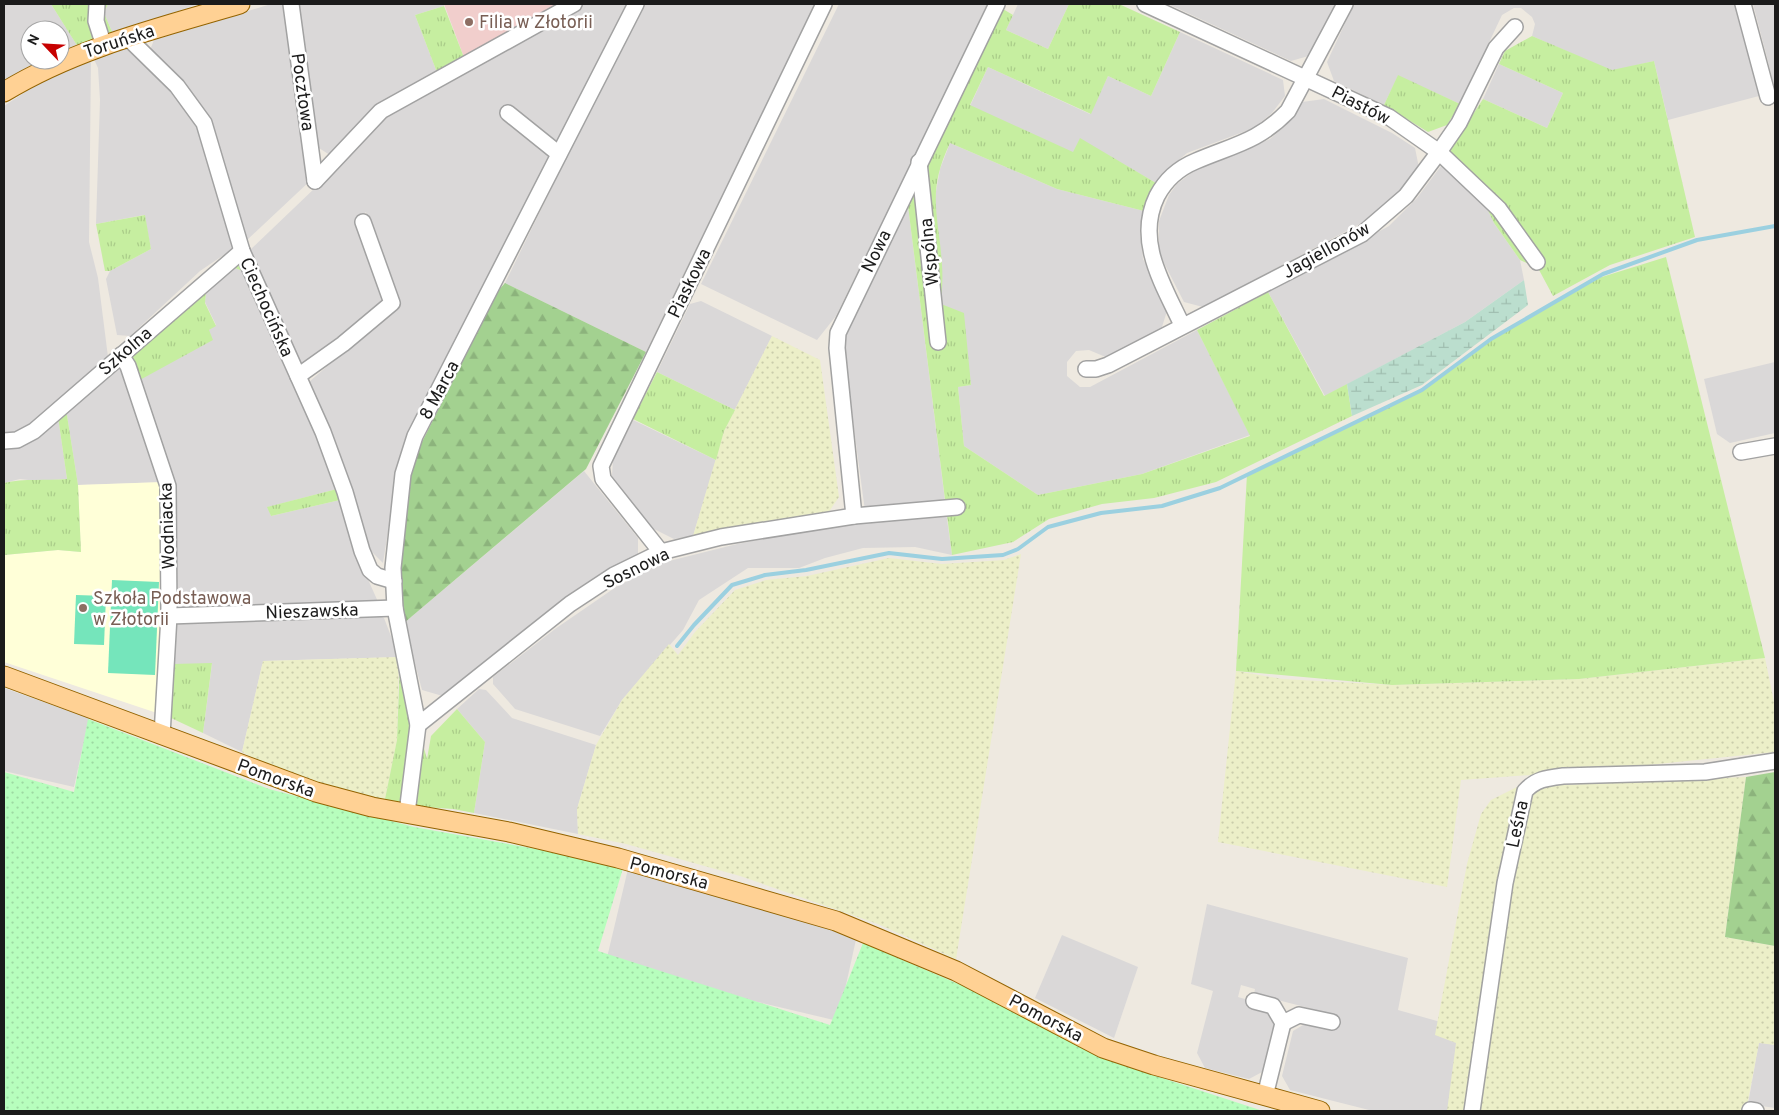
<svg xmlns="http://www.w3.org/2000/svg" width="1779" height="1115" font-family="Overpass,sans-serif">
	<defs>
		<pattern id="farmland-dots" width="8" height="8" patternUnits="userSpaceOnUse" patternTransform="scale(1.25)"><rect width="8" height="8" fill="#ecefc8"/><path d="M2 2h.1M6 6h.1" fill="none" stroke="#caccab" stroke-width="1.8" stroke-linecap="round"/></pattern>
		<pattern id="grass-tufts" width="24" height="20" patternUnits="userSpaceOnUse" patternTransform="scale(1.25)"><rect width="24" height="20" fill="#c6eea0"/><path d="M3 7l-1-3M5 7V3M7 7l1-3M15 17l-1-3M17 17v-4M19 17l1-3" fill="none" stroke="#aacc89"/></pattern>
		<pattern id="forest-firs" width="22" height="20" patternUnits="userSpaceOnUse" patternTransform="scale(1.25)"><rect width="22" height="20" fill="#a3d190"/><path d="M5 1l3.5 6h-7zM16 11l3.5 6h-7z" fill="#8cb37c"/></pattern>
		<pattern id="wetland-marsh" width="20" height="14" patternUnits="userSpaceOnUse" patternTransform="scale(1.25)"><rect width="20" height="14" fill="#bbdece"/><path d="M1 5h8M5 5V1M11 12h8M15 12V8" fill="none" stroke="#a0beb0"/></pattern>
		<pattern id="park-dots" width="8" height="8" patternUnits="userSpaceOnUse" patternTransform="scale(1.25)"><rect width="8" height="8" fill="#b7febd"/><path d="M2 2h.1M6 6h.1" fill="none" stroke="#9dd9a2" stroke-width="1.8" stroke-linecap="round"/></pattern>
	</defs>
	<rect width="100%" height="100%" fill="#eee9e0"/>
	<g fill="#dad8d8">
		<polygon points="4,4 51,4 78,47 60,54 60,30 30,30 30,60 47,60 4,87"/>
		<polygon points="108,4 198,4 113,34 104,13"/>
		<polygon points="271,4 284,4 311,180 247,240 211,119 150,50 154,40"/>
		<polygon points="300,4 444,4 444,6 415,15 438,75 333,157 319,148 297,5"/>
		<polygon points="580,4 629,4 556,147 551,151 499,261 400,456 383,563 371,551 343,466 309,382 398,305 366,212 357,219 385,303 351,330 301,365 250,250 339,165 380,116"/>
		<polygon points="642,4 815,4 646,352 505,283"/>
		<polygon points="839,4 990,4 836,316 817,340 701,284"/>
		<polygon points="1018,4 1069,4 1048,49 1006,30"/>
		<polygon points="1168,4 1335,4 1312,55 1291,61"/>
		<polygon points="1354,4 1736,4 1759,96 1668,120 1654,61 1612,71 1532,36 1535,24 1532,17 1521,8 1514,8 1502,15 1460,104 1398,76 1384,105 1334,81 1327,62"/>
		<polygon points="1753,4 1775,4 1775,89 1765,50"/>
		<polygon points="1180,32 1283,80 1285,96 1272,113 1254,128 1187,153 1167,170 1156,183 1080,139 1073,153 970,106 988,67 1090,114 1108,76 1151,96"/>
		<polygon points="125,48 168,85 196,120 234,248 200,271 130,336 117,335 106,279 110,271 151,249 144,215 96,224 100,100 98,68 93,57"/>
		<polygon points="91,58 89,242 98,278 108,357 25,430 4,434 4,106 42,81"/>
		<polygon points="1499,64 1563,93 1547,128 1483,99"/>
		<polygon points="1324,99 1392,133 1415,148 1419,168 1389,203 1371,218 1203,307 1184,302 1164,263 1159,250 1159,221 1169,195 1177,184 1194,171 1270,139 1286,125 1302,102"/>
		<polygon points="950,143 1057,189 1144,211 1140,230 1143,259 1168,308 1161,330 1108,358 1089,350 1076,351 1067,362 1067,376 1080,387 1090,387 1197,330 1250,435 1142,474 1038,495 964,446 958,387 971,385 941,304 942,265 934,203 940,169"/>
		<polygon points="1444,162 1483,200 1494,223 1520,260 1524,280 1465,322 1325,396 1268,292 1389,226 1417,198"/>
		<polygon points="908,206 945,501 865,511 842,339"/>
		<polygon points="235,268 245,272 327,459 337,489 268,507 271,516 340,500 357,555 379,604 173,613 176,550 171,479 138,381 216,325 205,302 206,293"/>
		<polygon points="701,301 772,336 735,410 657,372 690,304"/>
		<polygon points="1775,362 1775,433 1730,443 1717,434 1704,379"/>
		<polygon points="121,363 164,482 78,485 66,409"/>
		<polygon points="58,417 67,479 37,481 20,479 4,483 4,445"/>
		<polygon points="633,420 716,460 693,536 674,539 652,528 627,502 612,476 613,460"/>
		<polygon points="584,471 638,538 638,555 607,570 568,598 446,697 422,690 404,623"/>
		<polygon points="946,512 952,555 915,547 863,548 825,558 799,568 748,568 699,600 683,630 622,700 600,736 515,709 493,684 493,677 555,629 616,587 661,563 737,544 859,520"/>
		<polygon points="377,614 384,618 399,657 263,661 242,752 203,733 212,664 172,664 173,625 179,620"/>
		<polygon points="4,688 89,718 74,787 4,771"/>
		<polygon points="479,689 486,690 512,718 596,745 577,809 578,834 474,813 485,742 457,709"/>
		<polygon points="628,869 857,935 838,1021 605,966"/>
		<polygon points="1207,904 1408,958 1398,1010 1476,1032 1461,1111 1373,1111 1290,1090 1282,1076 1293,1031 1308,1022 1332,1014 1254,994 1255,989 1241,985 1238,997 1252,1001 1267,1011 1276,1027 1264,1071 1249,1079 1205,1068 1197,1053 1213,991 1191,984"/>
		<polygon points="1062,935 1138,967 1114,1038 1035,998"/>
		<polygon points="1759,1042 1775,1045 1775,1108 1748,1104"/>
	</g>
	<polygon fill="#f1cecc" points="444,4 566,4 465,60"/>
	<polygon fill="#ffffd8" points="164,482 163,715 4,662 4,555 58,550 81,552 78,485"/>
	<g fill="url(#farmland-dots)">
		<polygon points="772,336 820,360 839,497 826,516 693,536 724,431"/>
		<polygon points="1021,554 956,959 878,924 740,876 626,844 578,834 577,809 596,745 622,700 669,644 678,655 695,632 735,590 766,580 807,576 889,558 942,564 1004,560"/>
		<polygon points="399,657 397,740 384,804 299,781 242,752 263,661"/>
		<polygon points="1765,658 1775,707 1775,752 1599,770 1461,780 1447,887 1218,842 1236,671 1283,679 1392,685 1579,679"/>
		<polygon points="1746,777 1725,937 1775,946 1775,1045 1759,1043 1746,1111 1447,1111 1456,1043 1435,1035 1467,864 1481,814 1491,800 1517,787"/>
	</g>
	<g fill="url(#grass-tufts)">
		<polygon points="51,4 108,4 104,13 113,34 78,47"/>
		<path d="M 1069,4 L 1119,4 L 1180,32 L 1151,96 L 1108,76 L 1091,114 L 988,67 L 970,105 L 1073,152 L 1080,138 L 1156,183 L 1144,211 L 1057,189 L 950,143 C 926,194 939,214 942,265 C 943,278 942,291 941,304 L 964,313 L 971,385 L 958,387 L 964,446 L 1038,495 L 1142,474 L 1250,436 L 1197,330 L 1268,292 L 1324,396 L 1347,384 L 1352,416 L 1216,482 L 1154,498 L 1102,504 L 1049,519 L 1013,542 L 952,555 L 908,206 L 1003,9 L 1013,15 L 1006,30 L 1048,49 Z"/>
		<polygon points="444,6 465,60 438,75 415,15"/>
		<polygon points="1532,36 1612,70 1654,61 1695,237 1610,265 1553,296 1538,268 1520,260 1494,223 1483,200 1447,154 1483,99 1547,128 1563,93 1499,64 1505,51"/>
		<polygon points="1398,75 1460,104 1447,125 1428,132 1384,105"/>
		<polygon points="145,215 151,249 110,271 105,271 96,224"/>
		<polygon points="1666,257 1765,658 1579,679 1392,685 1236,671 1247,474 1422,390 1491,339 1589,281"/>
		<polygon points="239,260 245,272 235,268 206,293 205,303 216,326 209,330 213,340 138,381 171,479 176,550 172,664 212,663 203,733 169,717 164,482 126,359"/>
		<polygon points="657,372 735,410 724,431 716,460 633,419"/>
		<path d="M 66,409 L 78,485 L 81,552 L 58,550 L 4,555 L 4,483 C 24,478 46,481 67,479 L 58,417 Z"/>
		<polygon points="337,489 340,500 271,516 267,507"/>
		<polygon points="400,661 427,759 431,736 457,709 485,742 474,813 453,809 384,804 397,740"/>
	</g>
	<g fill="url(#forest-firs)">
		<polygon points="505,283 646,352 586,469 404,623 395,564 413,460 497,292"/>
		<polygon points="1775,772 1775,946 1725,937 1746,777"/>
	</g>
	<polygon fill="url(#wetland-marsh)" points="1524,280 1528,305 1422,385 1352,416 1347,384 1465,322"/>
	<polygon fill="url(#park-dots)" points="88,719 269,789 414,827 624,865 598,951 830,1025 863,943 963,986 1116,1063 1263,1111 4,1111 4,772 74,792"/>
	<g fill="#75e5bb">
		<polygon points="112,580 159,582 155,675 108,673"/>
		<polygon points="76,595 106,596 104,645 74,644"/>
	</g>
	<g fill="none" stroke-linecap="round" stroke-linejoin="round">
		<polyline stroke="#9bd0e0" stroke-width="4" points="677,646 694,625 732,585 765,575 806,570 889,553 942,559 1003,555 1018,549 1048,527 1101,513 1162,506 1220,488 1422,390 1491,339 1603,274 1697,240 1775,226"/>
		<defs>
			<g id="minor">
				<polyline points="97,4 96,21 104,46"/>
				<polyline points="291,4 315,181"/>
				<polyline points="1145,4 1389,117 1439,152 1499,209 1537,262"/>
				<polyline points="1743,4 1768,97"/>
				<polyline points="128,38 177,86 204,123 242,251 323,432 345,492 362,551 370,570 377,576 394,581"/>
				<polyline points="508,113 559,154"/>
				<polyline points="919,162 938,342"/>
				<polyline points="315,181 381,111 574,4"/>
				<path d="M 1182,325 C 1163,284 1135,241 1157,196 C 1166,179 1179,168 1196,161 C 1233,145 1258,142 1288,111 L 1345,4"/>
				<polyline points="121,355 128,366 168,486 169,616 162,735"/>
				<polyline points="1086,369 1096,369 1108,365 1362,234 1406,196 1439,152 1459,123 1496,48 1515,27"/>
				<polyline points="298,376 343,344 392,303 363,222"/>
				<polyline points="4,441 17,440 34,431 242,251"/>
				<polyline points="1741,452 1775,446"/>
				<polyline points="854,516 837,348 838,333 997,4"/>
				<polyline points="661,552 603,479 601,466 824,4"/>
				<polyline points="169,616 395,608"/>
				<polyline points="418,725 570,604 614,575 661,552 721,537 854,516 957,507"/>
				<polyline points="407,813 418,725 395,608 393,568 403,474 415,436 636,4"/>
				<polyline points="1254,1001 1273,1006 1283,1023 1265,1096"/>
				<polyline points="1283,1023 1299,1015 1332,1022"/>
				<polyline points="1750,1110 1756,1111"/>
				<path d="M 1472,1111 L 1505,883 L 1525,791 C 1536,779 1547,778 1563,776 L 1705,772 L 1775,761"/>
			</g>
			<g id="major">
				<path d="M 4,92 C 76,48 159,28 240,4"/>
				<polyline points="4,676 316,792 372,807 509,832 618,858 836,921 956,971 1103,1048 1154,1065 1320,1111"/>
			</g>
		</defs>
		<use href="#minor" stroke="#a2a2a2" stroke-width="18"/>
		<use href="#major" stroke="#936300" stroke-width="21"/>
		<use href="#minor" stroke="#fff" stroke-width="15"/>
		<use href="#major" stroke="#ffd194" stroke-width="19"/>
	</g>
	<g fill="#8d6e63" stroke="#fff" stroke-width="2">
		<circle cx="469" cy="22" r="5"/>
		<circle cx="83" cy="608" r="5"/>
	</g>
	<g text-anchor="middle" stroke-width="5" stroke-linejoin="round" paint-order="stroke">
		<g font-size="18" fill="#785e54" stroke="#fff" text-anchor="start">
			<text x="479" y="28">Filia w Złotorii</text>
			<text x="93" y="604">Szkoła Podstawowa<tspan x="93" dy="21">w Złotorii</tspan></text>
		</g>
		<g font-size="18" fill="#1b1b1b" stroke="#fff">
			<text transform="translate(119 41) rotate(-18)" y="6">Toruńska</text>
			<text transform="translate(303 92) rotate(82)" y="6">Pocztowa</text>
			<text transform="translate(1361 105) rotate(27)" y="6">Piastów</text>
			<text transform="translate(1326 250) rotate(-29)" y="6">Jagiellonów</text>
			<text transform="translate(876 251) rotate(-64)" y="6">Nowa</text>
			<text transform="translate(929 252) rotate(-96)" y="6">Wspólna</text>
			<text transform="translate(689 283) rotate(-64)" y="6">Piaskowa</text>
			<text transform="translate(267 307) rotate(66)" y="6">Ciechocińska</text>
			<text transform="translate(125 351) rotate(-41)" y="6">Szkolna</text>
			<text transform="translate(439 390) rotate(-62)" y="6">8 Marca</text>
			<text transform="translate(167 526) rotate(-92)" y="6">Wodniacka</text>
			<text transform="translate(636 568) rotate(-26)" y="6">Sosnowa</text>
			<text transform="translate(312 611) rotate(-2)" y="6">Nieszawska</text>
			<text transform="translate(276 778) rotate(20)" y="6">Pomorska</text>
			<text transform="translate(1517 824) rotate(-78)" y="6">Leśna</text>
			<text transform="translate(669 873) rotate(15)" y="6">Pomorska</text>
			<text transform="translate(1046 1018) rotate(28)" y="6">Pomorska</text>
		</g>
	</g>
	<rect width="1779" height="1115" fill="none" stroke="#1b1b1b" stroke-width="10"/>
	<g transform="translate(45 45) rotate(295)"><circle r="24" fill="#ffffff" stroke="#a4a4a4"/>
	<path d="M0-4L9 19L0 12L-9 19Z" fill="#c70100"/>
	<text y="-8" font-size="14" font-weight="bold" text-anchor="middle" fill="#1b1b1b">N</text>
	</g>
</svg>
